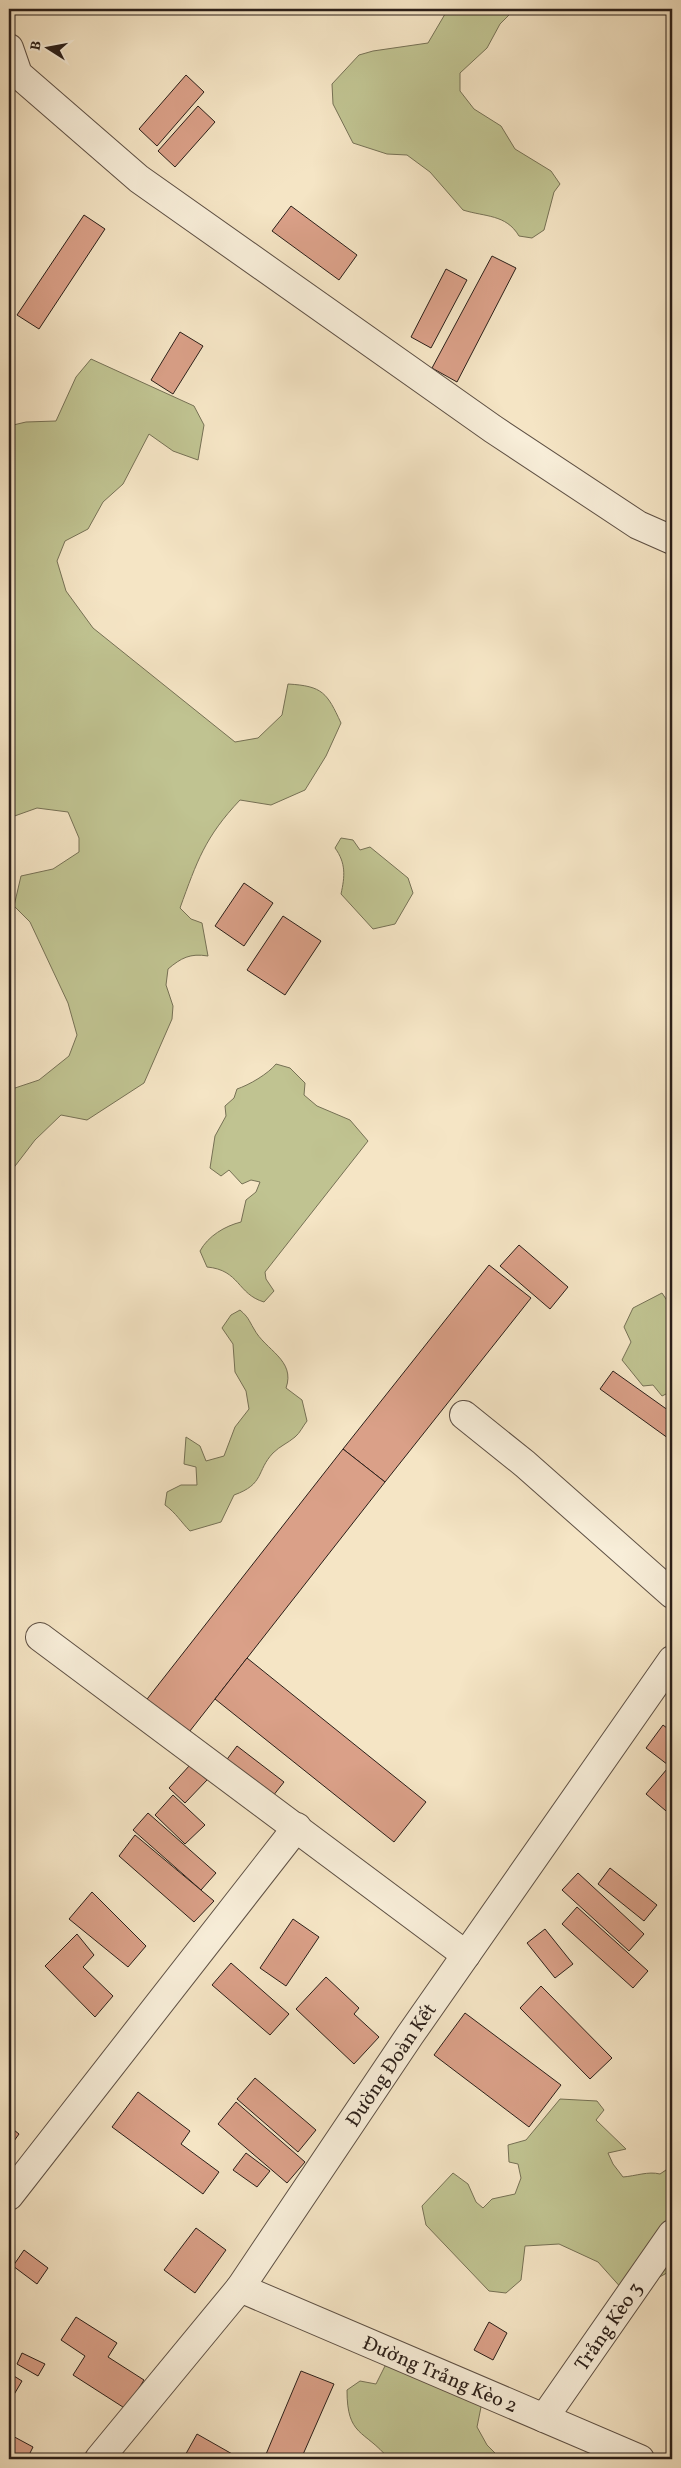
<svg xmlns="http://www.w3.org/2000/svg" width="681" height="2468" font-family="Vollkorn,serif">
	<rect width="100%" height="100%" fill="#f5e5c5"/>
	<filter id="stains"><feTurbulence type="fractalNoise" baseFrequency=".004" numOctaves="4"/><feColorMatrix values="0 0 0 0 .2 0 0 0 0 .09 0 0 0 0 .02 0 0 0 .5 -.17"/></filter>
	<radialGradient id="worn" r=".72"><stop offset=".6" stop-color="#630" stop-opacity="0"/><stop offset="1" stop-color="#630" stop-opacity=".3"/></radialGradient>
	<g fill="#c0c391" stroke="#767155">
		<path d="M 448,9 L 515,9 L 500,24 L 487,48 L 460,73 L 460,91 L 474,109 L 501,126 L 515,149 L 551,171 L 560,184 L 554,192 L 544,230 L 532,238 L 519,236 C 506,214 485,217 463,210 L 430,172 L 407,155 L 387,154 L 353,143 L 333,104 L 332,84 L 359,55 L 373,51 L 428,43 Z"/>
		<path d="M 91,359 L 194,406 L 204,425 L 198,460 L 173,451 L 149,434 L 123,484 L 103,502 L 88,529 L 65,541 L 57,561 L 66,591 L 93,628 L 235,742 L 258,738 L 282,715 L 288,684 C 323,686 327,693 341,723 L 326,756 L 305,790 L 271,805 L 240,800 C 205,837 197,861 180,908 L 191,919 L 202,923 L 208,956 C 190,953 181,958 168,969 L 166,985 L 173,1006 L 172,1019 L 144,1083 L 87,1120 L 61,1115 L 35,1140 L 12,1170 L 9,1167 L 9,1080 L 12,1089 L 39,1080 L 69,1056 L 77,1035 L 68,1003 L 30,922 L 14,906 L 21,876 L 53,869 L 79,852 L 79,838 L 68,812 L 37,808 L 9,818 L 9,426 L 26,422 L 56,421 L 76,377 Z"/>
		<path d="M 341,838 L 353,840 L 360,850 L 370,847 L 408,878 L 413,893 L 395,924 L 373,929 L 341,894 C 345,876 346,863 335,848 Z"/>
		<path d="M 276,1064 L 290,1068 L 305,1083 L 304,1095 L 317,1106 L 350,1120 L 368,1141 L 265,1272 L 266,1279 L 274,1291 L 264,1302 C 237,1294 240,1270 207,1267 L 200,1251 C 208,1236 225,1226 241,1222 L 246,1200 L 256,1192 L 260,1182 L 251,1180 L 242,1184 L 229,1170 L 221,1176 L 210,1168 L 215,1136 L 226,1116 L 225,1106 L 234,1098 L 237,1089 C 249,1085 268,1074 276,1064 Z"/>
		<polygon points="662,1293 672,1308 672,1391 662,1396 653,1385 643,1386 622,1360 631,1342 624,1327 633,1308"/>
		<path d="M 240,1310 C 249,1318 248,1319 254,1329 C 265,1350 296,1360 286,1388 L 302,1400 L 307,1421 C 303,1426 300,1433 295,1437 C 288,1443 280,1446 273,1453 C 256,1471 265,1484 234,1495 L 221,1522 L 190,1531 C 181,1522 176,1513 165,1505 L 167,1492 L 181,1485 L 197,1485 L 196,1467 L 184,1464 L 186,1437 L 200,1446 L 206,1461 L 224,1456 L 235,1427 L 249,1409 L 246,1391 L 235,1372 L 233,1344 L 222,1328 L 231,1315 Z"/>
		<path d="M 560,2099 L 597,2101 L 604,2110 L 596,2120 L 626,2149 L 608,2153 L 613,2164 L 623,2177 C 636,2176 648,2171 660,2174 L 672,2166 L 672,2270 L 656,2279 L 632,2300 L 598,2262 L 559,2244 L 525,2246 L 521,2280 L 506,2293 L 489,2291 L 426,2225 L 422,2206 L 453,2173 L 468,2184 L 476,2202 L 483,2208 L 492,2199 L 515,2194 L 521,2178 L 518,2164 L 509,2162 L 508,2145 L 526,2140 Z"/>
		<path d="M 402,2361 L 460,2367 L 474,2375 L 484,2392 L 477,2427 L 487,2445 L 497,2455 L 497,2459 L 389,2459 C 364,2429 347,2437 347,2390 L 360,2381 L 376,2384 L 385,2366 Z"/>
	</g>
	<g fill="#daa088" stroke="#2b1f19">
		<polygon points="186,75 204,92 157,146 139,129"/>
		<polygon points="198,106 215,122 175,167 158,151"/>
		<polygon points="291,206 357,255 339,280 272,231"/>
		<polygon points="84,215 105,229 39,329 17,315"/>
		<polygon points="492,256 516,268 457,382 432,368"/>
		<polygon points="446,269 467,280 431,348 411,337"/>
		<polygon points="180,332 203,346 173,394 151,380"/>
		<polygon points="244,883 273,903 244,946 215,926"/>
		<polygon points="283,916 321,941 285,995 247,970"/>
		<polygon points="519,1245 568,1287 550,1309 500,1266"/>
		<polygon points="489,1265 531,1298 385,1482 343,1449"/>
		<polygon points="613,1371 672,1413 672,1441 600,1389"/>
		<polygon points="343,1449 385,1482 186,1736 144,1703"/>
		<polygon points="247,1658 426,1802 394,1842 215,1699"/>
		<polygon points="663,1725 672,1732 672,1768 646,1748"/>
		<polygon points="237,1746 284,1782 265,1806 219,1770"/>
		<polygon points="190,1765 207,1780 185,1803 169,1788"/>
		<polygon points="667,1769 672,1774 672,1816 646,1794"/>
		<polygon points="173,1795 205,1825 185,1844 155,1815"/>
		<polygon points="148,1813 216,1873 201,1890 133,1830"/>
		<polygon points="135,1835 214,1901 194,1922 119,1856"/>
		<polygon points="610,1868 657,1905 644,1921 598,1884"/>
		<polygon points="578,1873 644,1934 629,1951 562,1890"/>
		<polygon points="92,1892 146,1946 128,1967 69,1919"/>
		<polygon points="577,1907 648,1971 633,1988 562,1924"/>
		<polygon points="293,1919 319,1937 286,1986 260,1968"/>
		<polygon points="545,1929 573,1964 555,1978 527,1943"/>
		<polygon points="77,1934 94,1955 83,1967 113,1996 95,2017 45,1966"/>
		<polygon points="231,1963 289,2014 270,2035 212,1985"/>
		<polygon points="326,1977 359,2008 354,2014 379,2037 354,2064 296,2009"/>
		<polygon points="541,1986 612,2058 590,2079 520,2008"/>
		<polygon points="465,2013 561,2085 529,2127 434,2055"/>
		<polygon points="255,2078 316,2130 298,2152 237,2099"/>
		<polygon points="138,2092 190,2131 181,2144 219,2172 203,2194 112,2127"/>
		<polygon points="236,2102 305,2162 287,2183 218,2124"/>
		<polygon points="9,2126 19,2134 9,2148"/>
		<polygon points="246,2153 270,2171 257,2187 233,2170"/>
		<polygon points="196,2228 226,2250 195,2293 164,2270"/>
		<polygon points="24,2250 48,2268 37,2284 13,2266"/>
		<polygon points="76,2317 117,2343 108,2357 144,2380 126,2409 73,2375 85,2356 61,2340"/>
		<polygon points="489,2322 507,2333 493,2360 474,2350"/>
		<polygon points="22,2353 45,2364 38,2376 17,2364"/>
		<polygon points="301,2371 334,2384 301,2459 264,2459"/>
		<polygon points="9,2373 22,2381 9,2403"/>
		<polygon points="9,2434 33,2447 27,2459 9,2459"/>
		<polygon points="197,2434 241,2459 183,2459"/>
	</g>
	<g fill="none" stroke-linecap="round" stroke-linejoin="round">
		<defs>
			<g id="minor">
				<polyline points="9,48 18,74 139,179 493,429 638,525 672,540"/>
				<polyline points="464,1415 525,1464 672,1594"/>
				<polyline points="40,1637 466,1955"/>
				<polyline points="9,2196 297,1827"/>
				<path id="s1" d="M 240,2288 L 640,2459"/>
				<path id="s2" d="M 544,2418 L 672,2234"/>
				<path id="s3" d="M 99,2459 L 240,2288 L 410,2035 L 672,1660"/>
			</g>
		</defs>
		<use href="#minor" stroke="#5e5044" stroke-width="30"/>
		<use href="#minor" stroke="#f8eed9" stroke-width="28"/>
	</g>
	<g text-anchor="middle" stroke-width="5" stroke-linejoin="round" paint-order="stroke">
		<g font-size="20" fill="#2b1f19" stroke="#f8eed9">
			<text dy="7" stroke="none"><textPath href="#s3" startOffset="491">Đường Đoàn Kết</textPath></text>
			<text dy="7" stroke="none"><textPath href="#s2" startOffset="112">Trảng Kèo 3</textPath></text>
			<text dy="7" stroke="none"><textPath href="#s1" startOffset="218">Đường Trảng Kèo 2</textPath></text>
		</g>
	</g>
	<rect width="681" height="2468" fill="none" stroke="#f5e5c5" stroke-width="30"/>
	<rect x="10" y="10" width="661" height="2448" fill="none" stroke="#2b1f19" stroke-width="2.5"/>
	<rect x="15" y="15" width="651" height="2438" fill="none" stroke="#2b1f19"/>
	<g transform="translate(48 48) rotate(281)" stroke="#f8eed9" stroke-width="4" paint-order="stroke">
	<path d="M0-4L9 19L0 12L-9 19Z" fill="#2b1f19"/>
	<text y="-8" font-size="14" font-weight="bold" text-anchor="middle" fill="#2b1f19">B</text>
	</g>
	<rect width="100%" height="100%" filter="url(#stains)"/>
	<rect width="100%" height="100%" fill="url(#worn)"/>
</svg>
